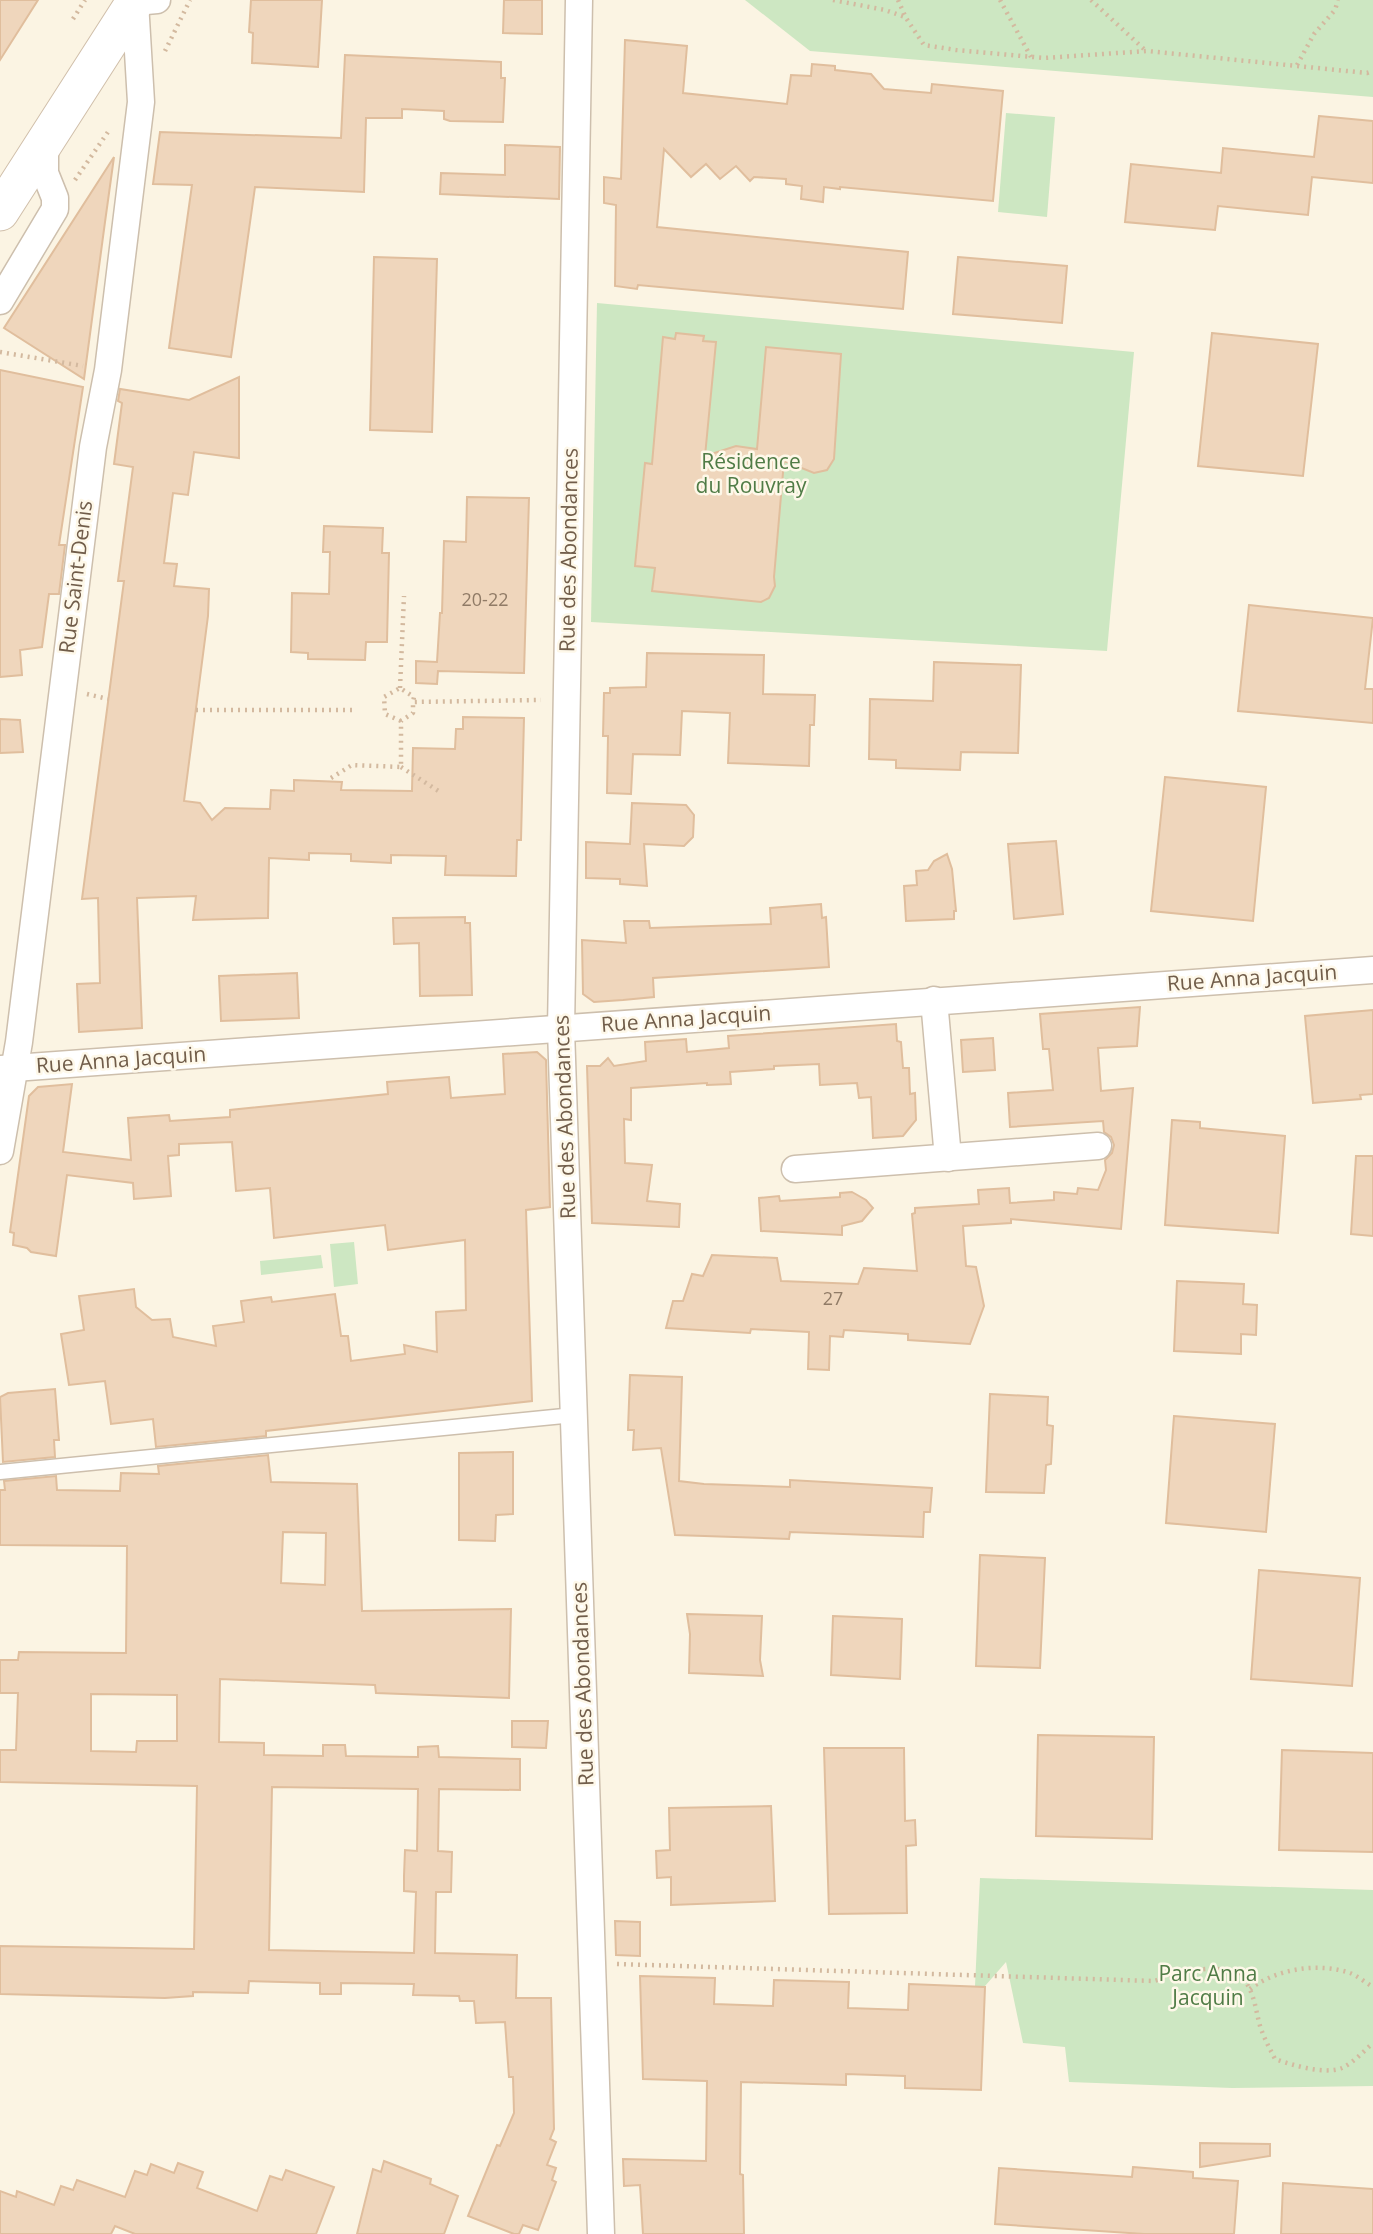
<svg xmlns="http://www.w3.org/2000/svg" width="1373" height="2234" font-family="'Open Sans',sans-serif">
	<rect width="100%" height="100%" fill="#fbf4e3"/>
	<g fill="#cde7c2">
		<polygon points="745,0 1373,0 1373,97 810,51"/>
		<polygon points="1006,113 1055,117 1047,217 998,212"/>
		<polygon points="597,303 1134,352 1107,651 591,622"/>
		<polygon points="354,1242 358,1284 334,1287 330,1244"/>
		<polygon points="321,1255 323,1268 261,1275 260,1261"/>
		<polygon points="980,1878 1373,1890 1373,2086 1232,2088 1069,2082 1065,2047 1023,2043 1006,1962 985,1986 975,1986"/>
	</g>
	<g fill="#efd6bc" stroke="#e0be9d" stroke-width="2" fill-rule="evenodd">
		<polygon points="0,0 38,0 0,60"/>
		<polygon points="251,0 322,0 318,67 252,63 253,33 249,32"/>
		<polygon points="504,0 542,0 542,34 503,33"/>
		<polygon points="625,40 687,46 683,93 787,104 791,75 811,76 812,64 835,66 835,70 871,74 884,89 931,93 932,84 1003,91 993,201 840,187 840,189 824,187 823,202 801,199 802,186 786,184 786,179 754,177 750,181 736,166 720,179 706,164 691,177 664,149 657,227 908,252 903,309 638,285 637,289 615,286 616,205 604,203 604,177 621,179"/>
		<polygon points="345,55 501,62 501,78 505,78 503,122 450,121 444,119 444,111 402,109 402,118 366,118 364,192 255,187 231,357 169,348 192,185 153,184 160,132 341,138"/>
		<polygon points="1319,116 1373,121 1373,183 1312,177 1308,215 1218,206 1215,230 1125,222 1131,164 1221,173 1223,148 1314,157"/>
		<polygon points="505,145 560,147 559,199 440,194 441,173 505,175"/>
		<polygon points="114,157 105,222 84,379 4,328"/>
		<polygon points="374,257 437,259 432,432 370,430"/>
		<polygon points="958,257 1067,266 1062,323 953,314"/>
		<polygon points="676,333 704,336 703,341 716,342 705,456 736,446 757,449 766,347 841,354 834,459 827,470 814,473 784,461 774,577 775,586 769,598 761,602 652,591 655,568 635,566 645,463 652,464 663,337 675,339"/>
		<polygon points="1212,333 1318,344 1303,476 1198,466"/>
		<polygon points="0,370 83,387 59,545 65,545 59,594 49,594 42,647 20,650 22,675 0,677"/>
		<polygon points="239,377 239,458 194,452 188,495 173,493 164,563 177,564 174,586 209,589 208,616 184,801 200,803 212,820 225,808 270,809 271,790 294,791 294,780 342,782 341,790 412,791 413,748 455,749 456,729 463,729 463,717 524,718 521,840 517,840 516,876 445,875 446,856 391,855 391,863 351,861 351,854 309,853 309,860 269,858 268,918 193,920 196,896 137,898 142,1028 79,1032 77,984 100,983 98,898 82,899 124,581 118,581 133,467 114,464 122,403 118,401 120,389 189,400"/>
		<polygon points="467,497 529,498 524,673 438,671 437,684 416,683 416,661 437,662 440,613 442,613 444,541 466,542"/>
		<polygon points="324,526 383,528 382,553 389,553 387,642 366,642 365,660 308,659 308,653 291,652 292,593 329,594 330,552 323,552"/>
		<polygon points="1249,605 1373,618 1365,689 1373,689 1373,723 1238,711"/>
		<polygon points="647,653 764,655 763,694 815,695 814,725 810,725 809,766 728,763 730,713 682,711 680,755 633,754 631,794 607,793 608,736 603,736 604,693 610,693 610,688 646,687"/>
		<polygon points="934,662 1021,665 1018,753 961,752 960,770 896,768 896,760 869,759 870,699 933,701"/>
		<polygon points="0,719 20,720 23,752 0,753"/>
		<polygon points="1165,777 1266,787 1253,921 1151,911"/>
		<polygon points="632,803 686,805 694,815 693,837 684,846 644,844 647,886 620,884 620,879 586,878 586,842 630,844"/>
		<polygon points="1056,841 1063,914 1014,919 1008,844"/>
		<polygon points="947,854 952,869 956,911 954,911 954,919 906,921 904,886 917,885 916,871 928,870 934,861"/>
		<polygon points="821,904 822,918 826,917 829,967 653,978 654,997 623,1000 594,1002 583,994 582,940 626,943 624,921 649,921 650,928 771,924 770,908"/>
		<polygon points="465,917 465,923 470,923 472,995 420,996 419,943 394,944 393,918"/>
		<polygon points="297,973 299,1018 221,1021 219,976"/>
		<polygon points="1140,1007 1137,1046 1098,1048 1101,1091 1133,1088 1121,1229 1011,1219 1011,1223 963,1226 966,1266 976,1267 984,1306 970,1344 908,1340 908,1334 844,1330 843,1337 830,1336 829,1370 808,1369 809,1332 751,1329 750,1333 666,1328 673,1301 683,1301 692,1274 703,1276 712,1255 777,1258 781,1281 858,1284 864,1268 917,1271 912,1214 915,1213 915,1208 979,1204 978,1190 1009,1188 1010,1203 1054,1200 1054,1192 1077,1194 1078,1188 1098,1190 1106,1170 1105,1160 1112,1153 1114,1145 1111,1137 1104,1132 1103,1121 1010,1127 1008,1093 1053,1090 1049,1049 1043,1049 1040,1014"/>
		<polygon points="1373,1010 1373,1094 1360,1095 1361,1099 1313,1103 1305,1016"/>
		<polygon points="896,1024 897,1041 901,1042 903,1068 909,1068 910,1094 915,1093 916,1120 903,1136 873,1138 871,1097 859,1098 857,1083 820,1085 819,1064 774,1066 774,1069 730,1072 731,1084 707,1085 707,1083 631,1088 631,1120 624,1119 625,1163 652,1165 647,1201 680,1204 679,1227 592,1223 587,1066 600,1066 608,1058 614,1066 646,1061 645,1042 686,1039 687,1052 729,1048 728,1036"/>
		<polygon points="993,1038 995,1070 963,1072 961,1040"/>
		<polygon points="537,1052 546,1060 550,1207 526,1210 532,1401 266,1431 266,1436 156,1447 153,1419 111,1424 105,1381 69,1385 61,1334 84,1330 79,1296 134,1289 136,1307 152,1320 170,1319 173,1337 216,1346 213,1326 244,1322 241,1301 271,1297 272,1302 335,1294 341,1336 348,1336 351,1361 405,1354 404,1345 437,1352 436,1312 466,1310 465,1240 388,1250 385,1225 274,1238 270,1188 236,1191 232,1142 179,1144 179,1155 168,1156 171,1196 134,1199 133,1183 67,1175 56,1256 31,1252 27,1248 13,1245 14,1233 10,1232 29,1096 38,1087 72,1084 63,1152 131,1160 128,1118 169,1115 170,1121 230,1117 230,1110 388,1094 387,1082 449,1077 451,1098 505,1094 503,1054"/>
		<polygon points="1172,1120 1200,1122 1200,1128 1285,1136 1278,1233 1165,1225"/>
		<polygon points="1356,1156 1373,1156 1373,1236 1351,1234"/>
		<polygon points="852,1192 866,1200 873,1208 862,1221 842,1226 842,1235 761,1231 759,1198 779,1196 780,1201 840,1197 840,1193"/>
		<polygon points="1177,1281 1244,1284 1243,1304 1257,1305 1256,1335 1241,1334 1241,1354 1174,1351"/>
		<polygon points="630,1375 682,1377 679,1481 704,1484 790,1487 790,1480 932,1488 930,1512 924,1512 923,1537 790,1532 789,1539 675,1535 661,1448 633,1450 634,1430 628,1430"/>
		<polygon points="55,1389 59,1440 54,1440 55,1457 3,1462 0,1397 8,1393"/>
		<polygon points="990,1394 1048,1397 1047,1425 1053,1426 1051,1464 1046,1465 1044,1493 986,1492"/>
		<polygon points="1174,1416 1275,1424 1266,1532 1166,1523"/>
		<polygon points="513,1452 513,1514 496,1515 495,1541 459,1540 459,1453"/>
		<path d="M 268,1455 L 271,1482 L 357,1484 L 362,1611 L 511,1609 L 509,1698 L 376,1693 L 375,1685 L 220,1679 L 219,1742 L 264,1743 L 264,1755 L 323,1756 L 323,1745 L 345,1745 L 346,1756 L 418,1757 L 418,1747 L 438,1746 L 439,1757 L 520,1759 L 520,1790 L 439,1789 L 438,1851 L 452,1852 L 451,1892 L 436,1892 L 435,1953 L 517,1955 L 516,1998 L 551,1998 L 554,2129 L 550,2139 L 556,2142 L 547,2165 L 556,2168 L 552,2180 L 556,2182 L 538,2230 L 523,2225 L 519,2234 L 514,2234 L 468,2216 L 497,2145 L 500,2146 L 514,2113 L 513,2077 L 509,2077 L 505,2022 L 476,2023 L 474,2001 L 460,2001 L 459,1996 L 413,1995 L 414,1984 L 341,1983 L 341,1994 L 320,1994 L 320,1983 L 249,1981 L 248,1993 L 193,1992 L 193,1996 L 165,1998 L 0,1994 L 0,1946 L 194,1949 L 197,1786 L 0,1782 L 0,1750 L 16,1750 L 18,1693 L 0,1693 L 0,1660 L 18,1660 L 19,1652 L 126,1653 L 127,1546 L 0,1545 L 0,1490 L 5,1490 L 4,1481 L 56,1476 L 57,1490 L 120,1491 L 121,1473 L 159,1474 L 158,1466 ZM 283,1532 L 326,1533 L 325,1585 L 281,1583 ZM 91,1694 L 177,1695 L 177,1741 L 137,1741 L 136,1752 L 91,1751 ZM 272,1787 L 418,1789 L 417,1851 L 405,1850 L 404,1876 L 404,1891 L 416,1892 L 414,1953 L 269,1950 Z"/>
		<polygon points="980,1555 1045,1558 1040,1668 976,1666"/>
		<polygon points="1259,1570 1360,1578 1352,1686 1251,1679"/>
		<polygon points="687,1614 762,1616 760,1660 763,1676 689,1673 690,1634"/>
		<polygon points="833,1616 902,1619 900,1679 831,1675"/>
		<polygon points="512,1721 548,1721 546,1748 512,1747"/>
		<polygon points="1038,1735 1154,1737 1152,1839 1036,1836"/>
		<polygon points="824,1748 904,1748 905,1821 915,1820 916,1845 906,1846 907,1913 829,1914"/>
		<polygon points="1282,1750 1373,1753 1373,1852 1279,1850"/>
		<polygon points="771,1806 775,1901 671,1905 671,1877 657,1878 656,1851 670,1850 669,1808"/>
		<polygon points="615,1921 640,1922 640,1956 616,1955"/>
		<polygon points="640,1976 715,1978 714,2004 773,2006 774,1980 849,1982 848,2008 908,2010 909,1984 985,1987 981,2090 905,2088 905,2076 846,2074 846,2085 741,2082 740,2174 743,2175 744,2234 643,2234 640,2185 624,2186 623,2159 706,2161 707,2081 643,2079"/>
		<polygon points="1200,2143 1270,2144 1270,2156 1200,2167"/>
		<polygon points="384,2161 431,2179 430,2184 458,2196 444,2234 357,2234 373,2169 381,2172"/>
		<polygon points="178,2163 203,2172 197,2188 257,2211 270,2176 282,2180 286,2170 334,2187 316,2234 135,2234 115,2226 111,2234 0,2234 0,2191 16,2197 17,2191 54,2205 61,2186 73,2190 77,2180 125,2197 135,2171 147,2175 151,2164 174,2173"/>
		<polygon points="1133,2167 1193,2172 1193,2178 1238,2181 1234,2234 1144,2234 995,2224 999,2168 1132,2177"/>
		<polygon points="1283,2183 1373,2189 1373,2234 1281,2234"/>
	</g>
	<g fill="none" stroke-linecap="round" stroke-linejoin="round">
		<defs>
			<polyline id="service" points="0,1472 574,1415"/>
			<g id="minor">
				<polyline points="579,0 561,1029 601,2234"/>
				<polyline points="0,301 55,209 55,198 45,173 45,142"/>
				<polyline points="934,1000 948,1158"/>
				<polyline points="0,1069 1373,970"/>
				<polyline points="0,1151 19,1042 93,447 108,370 141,102 135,2 157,0"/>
				<polyline points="795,1169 1098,1146"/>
			</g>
			<polyline id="secondary" points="0,212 136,0"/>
		</defs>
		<use href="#service" stroke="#cdbfad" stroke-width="17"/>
		<use href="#minor" stroke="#cdbfad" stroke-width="29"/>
		<use href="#secondary" stroke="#d0bfaa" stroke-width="39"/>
		<g stroke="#d3b99f" stroke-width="4.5" stroke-dasharray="2 5" stroke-linecap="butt">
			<polyline points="833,0 885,10 905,17"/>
			<polyline points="898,0 906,18 924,45 956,50 1044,58 1147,51 1367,73 1373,71"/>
			<polyline points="1000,0 1031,57"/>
			<polyline points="1091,0 1146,51"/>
			<polyline points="73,19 85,0"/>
			<polyline points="165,51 190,0"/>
			<polyline points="1297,65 1314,34 1335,10 1338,0"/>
			<polyline points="75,180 110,129"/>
			<polyline points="0,352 83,366"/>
			<polyline points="400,688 404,596"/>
			<polyline points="87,694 108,699"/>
			<polyline points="196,710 353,710"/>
			<polyline points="401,721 385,714 384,697 400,688 414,697 413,702"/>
			<polyline points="401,767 440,792"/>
			<polyline points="331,778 352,765 401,767 401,721 413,713 413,702 541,700"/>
			<path d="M 617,1964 L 1154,1981 C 1183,1972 1237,1954 1251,1992 C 1256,2004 1257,2017 1261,2029 C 1265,2040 1270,2049 1275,2059 C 1292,2065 1324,2075 1342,2068 C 1353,2063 1364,2051 1373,2043"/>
			<path d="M 1250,1989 C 1276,1969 1318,1962 1350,1973 C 1358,1976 1366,1983 1373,1987"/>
		</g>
		<use href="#service" stroke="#fff" stroke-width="14"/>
		<use href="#minor" stroke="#fff" stroke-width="26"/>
		<use href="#secondary" stroke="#fff" stroke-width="37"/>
	</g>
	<g text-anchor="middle" stroke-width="5" stroke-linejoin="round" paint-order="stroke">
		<g font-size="18" fill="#907b66">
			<text x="485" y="606">20-22</text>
			<text x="833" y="1305">27</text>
		</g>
		<g font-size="21" fill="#507c46" stroke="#fef8e9">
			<text x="751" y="469">Résidence<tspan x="751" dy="24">du Rouvray</tspan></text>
			<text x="1208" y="1981">Parc Anna<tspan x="1208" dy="24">Jacquin</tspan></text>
		</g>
		<g font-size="21" fill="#715d4a" stroke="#fef8e9">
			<text transform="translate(569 550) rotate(-89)" y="7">Rue des Abondances</text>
			<text transform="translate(76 577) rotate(-83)" y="7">Rue Saint-Denis</text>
			<text transform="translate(1252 978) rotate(-4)" y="7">Rue Anna Jacquin</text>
			<text transform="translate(686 1019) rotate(-4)" y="7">Rue Anna Jacquin</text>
			<text transform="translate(121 1060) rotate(-4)" y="7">Rue Anna Jacquin</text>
			<text transform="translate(565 1117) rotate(-92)" y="7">Rue des Abondances</text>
			<text transform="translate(583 1684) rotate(-92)" y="7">Rue des Abondances</text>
		</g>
	</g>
</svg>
